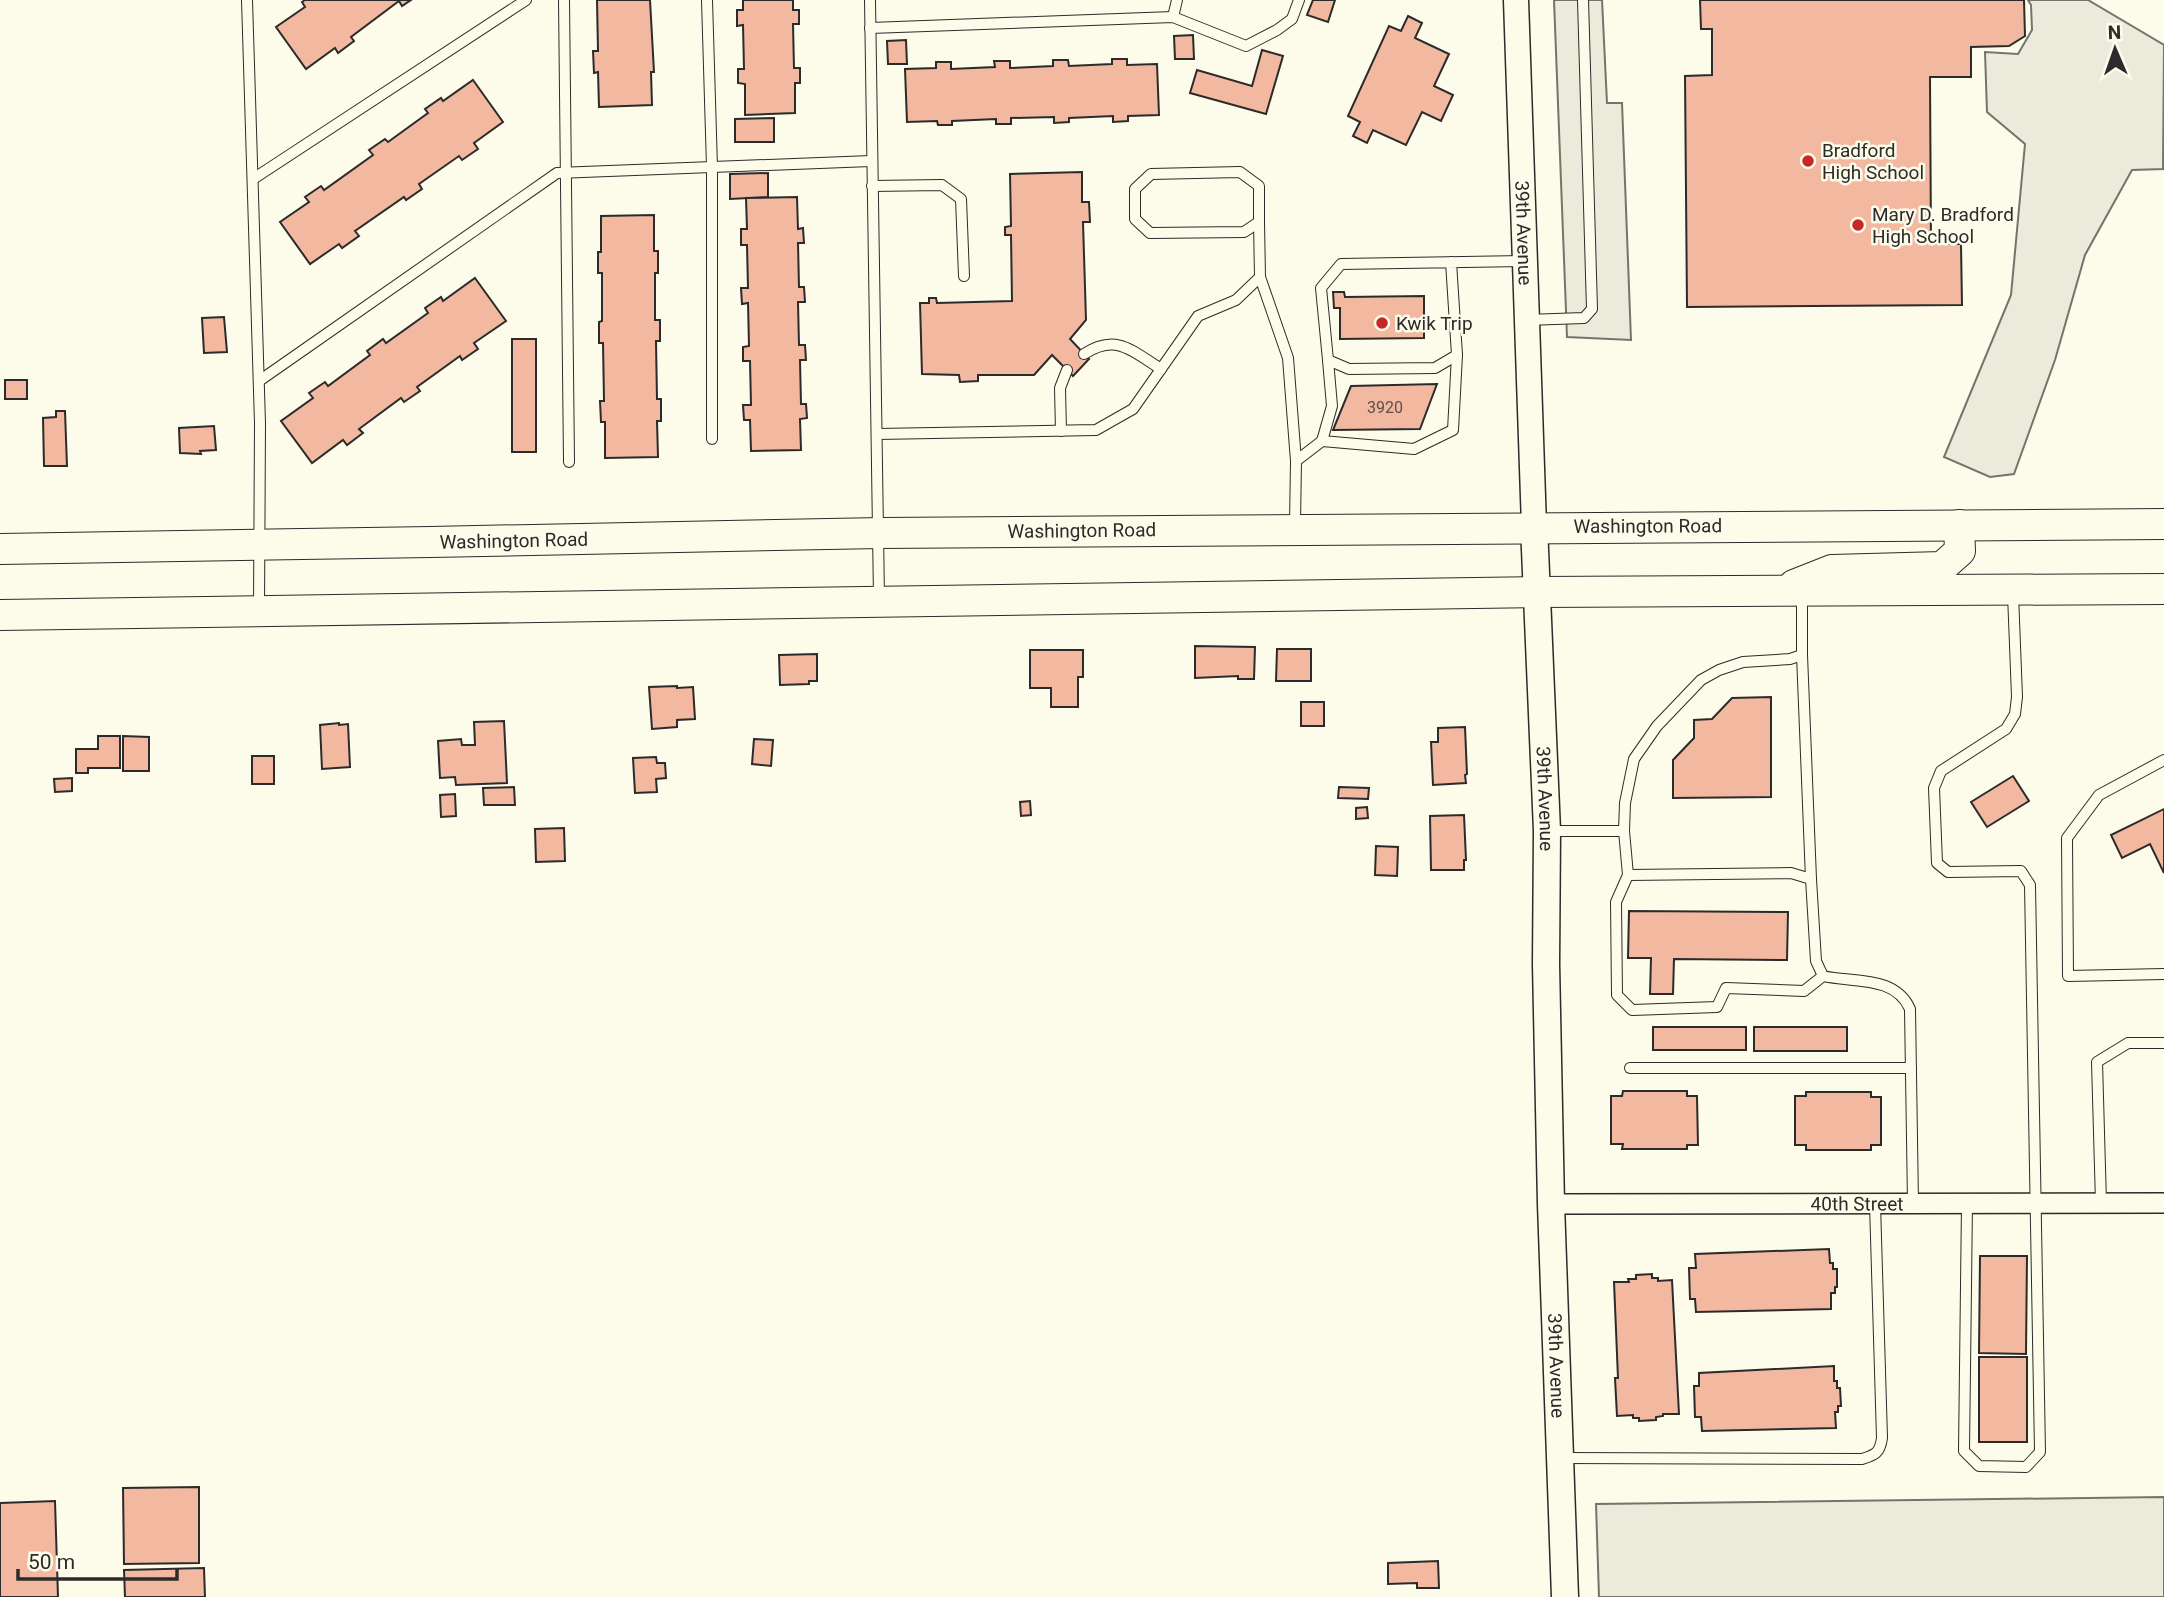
<svg xmlns="http://www.w3.org/2000/svg" width="2164" height="1597" font-family="Roboto,sans-serif">
	<rect width="100%" height="100%" fill="#fdfbea"/>
	<polygon fill="#ecebdb" stroke="#74746e" stroke-width="2" points="2164,1497 2164,1597 1599,1597 1596,1504"/>
	<g fill="#eceadb" stroke="#74746e" stroke-width="2">
		<polygon points="1554,0 1602,0 1607,103 1622,103 1631,340 1567,337"/>
		<polygon points="2028,0 2088,0 2164,45 2163,169 2132,170 2085,255 2055,360 2014,474 1990,477 1944,457 2011,295 2025,144 1987,112 1985,52 2018,54 2032,30 2031,5"/>
	</g>
	<g fill="#f2b8a0" stroke="#2b2b2b" stroke-width="2">
		<polygon points="305,0 411,0 402,6 399,1 351,37 354,41 338,53 335,48 306,69 276,27 305,7 302,2"/>
		<polygon points="597,0 650,0 654,72 651,72 652,105 599,107 598,72 594,73 593,51 598,51"/>
		<polygon points="743,0 793,0 793,10 799,10 799,24 793,24 794,68 800,68 800,83 795,83 795,113 745,115 745,84 738,83 738,69 744,69 743,25 737,26 737,10 743,10"/>
		<polygon points="1313,0 1335,0 1328,22 1307,15"/>
		<polygon points="1700,0 2024,0 2025,36 2009,46 1971,47 1971,77 1930,77 1931,244 1961,244 1962,305 1687,307 1685,76 1712,75 1712,29 1701,29"/>
		<polygon points="1408,16 1422,23 1415,38 1449,54 1434,86 1453,95 1441,121 1422,112 1406,145 1373,130 1367,143 1353,136 1360,122 1348,116 1389,26 1401,31"/>
		<polygon points="1193,35 1194,59 1175,59 1174,36"/>
		<polygon points="906,40 907,64 888,64 887,41"/>
		<polygon points="1262,50 1283,56 1266,114 1190,93 1197,70 1252,86"/>
		<polygon points="1112,59 1127,59 1127,65 1157,64 1159,115 1128,116 1128,121 1113,122 1113,116 1069,118 1069,122 1054,123 1054,117 1011,118 1011,124 996,124 996,119 952,121 952,125 938,125 937,121 907,122 905,69 936,68 936,62 951,62 951,69 995,67 994,61 1010,61 1010,68 1053,66 1053,60 1068,60 1069,66 1112,64"/>
		<polygon points="473,80 503,122 474,143 478,149 462,160 459,156 419,184 422,189 406,200 404,197 355,231 359,236 342,248 339,244 310,264 280,222 309,202 305,197 321,186 324,190 373,155 369,150 385,139 388,142 428,113 425,109 441,98 443,101"/>
		<polygon points="774,118 774,142 735,142 735,119"/>
		<polygon points="1082,172 1082,202 1089,202 1090,222 1083,222 1086,320 1070,339 1089,359 1073,376 1052,355 1034,375 978,375 978,381 960,382 959,375 922,374 920,303 929,303 929,298 936,298 937,303 1012,301 1011,235 1005,235 1005,227 1011,226 1010,174"/>
		<polygon points="768,173 768,197 730,199 730,174"/>
		<polygon points="797,197 798,229 803,228 804,243 798,243 799,287 804,287 805,302 798,302 799,345 805,345 806,360 800,360 801,404 806,404 807,418 800,419 801,450 751,451 750,420 744,420 743,405 751,405 750,361 743,361 743,347 749,346 748,303 742,304 741,288 748,288 747,245 741,245 741,229 747,229 746,198"/>
		<polygon points="654,215 654,251 658,251 658,273 655,273 655,320 660,320 660,341 656,341 657,399 661,399 661,421 657,421 658,457 605,458 605,422 601,422 600,401 604,401 603,343 599,343 599,322 602,321 602,273 598,273 598,252 601,252 601,216"/>
		<polygon points="475,278 506,321 474,343 478,349 462,360 460,356 417,387 420,391 404,402 401,398 359,429 363,433 347,445 343,440 312,463 281,421 313,398 309,393 325,382 328,386 370,355 367,351 383,339 386,343 428,313 425,308 441,297 443,301"/>
		<polygon points="1333,292 1344,292 1345,297 1424,296 1424,338 1340,339 1340,308 1334,308"/>
		<polygon points="224,317 227,352 204,353 202,318"/>
		<rect x="512" y="339" width="24" height="113"/>
		<rect x="5" y="380" width="22" height="19"/>
		<polygon points="1437,384 1420,429 1333,430 1351,386"/>
		<polygon points="56,411 65,411 67,466 44,466 43,418 56,417"/>
		<polygon points="214,426 216,450 200,451 201,454 180,453 179,428"/>
		<polygon points="1195,646 1255,647 1254,679 1238,679 1238,676 1195,678"/>
		<polygon points="1277,649 1311,649 1311,681 1276,681"/>
		<polygon points="1030,650 1083,650 1083,677 1078,677 1078,707 1051,707 1051,688 1030,688"/>
		<polygon points="817,654 817,681 809,681 809,684 780,685 779,655"/>
		<polygon points="677,686 677,688 693,687 695,719 677,720 677,727 652,729 649,687"/>
		<polygon points="1771,697 1771,797 1673,798 1673,760 1694,738 1694,720 1712,719 1732,698"/>
		<rect x="1301" y="702" width="23" height="24"/>
		<polygon points="504,721 507,783 456,785 455,777 440,778 438,741 461,739 462,745 475,745 474,722"/>
		<polygon points="339,723 339,725 348,724 350,767 322,769 320,725"/>
		<polygon points="1465,727 1467,774 1465,775 1466,783 1433,785 1431,742 1438,742 1438,728"/>
		<polygon points="98,736 120,736 120,768 88,768 88,773 76,773 76,749 98,749"/>
		<polygon points="123,736 149,737 149,771 123,771"/>
		<polygon points="754,739 773,740 771,766 752,764"/>
		<rect x="252" y="756" width="22" height="28"/>
		<polygon points="656,757 657,763 665,763 666,778 656,779 657,792 635,793 633,758"/>
		<polygon points="2013,776 2029,801 1987,827 1971,802"/>
		<polygon points="72,778 72,791 55,792 54,779"/>
		<polygon points="514,787 515,805 484,805 483,788"/>
		<polygon points="1339,787 1369,788 1368,799 1338,798"/>
		<polygon points="455,794 456,816 441,817 440,795"/>
		<polygon points="1030,801 1031,815 1021,816 1020,802"/>
		<polygon points="1367,807 1368,818 1356,819 1356,808"/>
		<polygon points="2164,809 2164,873 2150,844 2122,858 2111,835"/>
		<polygon points="1464,815 1466,860 1464,860 1464,870 1431,870 1430,816"/>
		<polygon points="564,828 565,861 536,862 535,829"/>
		<polygon points="1376,846 1398,847 1397,876 1375,875"/>
		<polygon points="1629,911 1788,912 1787,960 1674,959 1673,994 1650,994 1651,958 1628,958"/>
		<rect x="1653" y="1027" width="93" height="23"/>
		<rect x="1754" y="1027" width="93" height="24"/>
		<polygon points="1623,1091 1687,1091 1687,1096 1697,1096 1698,1145 1687,1145 1687,1149 1622,1149 1623,1144 1611,1144 1611,1096 1622,1096"/>
		<polygon points="1806,1092 1871,1092 1871,1097 1881,1097 1881,1145 1871,1145 1871,1150 1806,1150 1806,1145 1795,1145 1795,1096 1806,1096"/>
		<polygon points="1829,1249 1830,1263 1833,1263 1833,1269 1837,1269 1837,1287 1835,1287 1835,1293 1831,1293 1831,1309 1696,1312 1695,1299 1690,1299 1689,1268 1696,1268 1695,1254"/>
		<polygon points="1980,1256 2027,1256 2026,1354 1979,1353"/>
		<polygon points="1652,1274 1652,1278 1658,1278 1658,1281 1672,1280 1679,1414 1663,1414 1663,1416 1656,1417 1656,1420 1639,1421 1639,1418 1633,1418 1633,1415 1617,1416 1615,1378 1618,1378 1614,1282 1629,1282 1628,1279 1636,1279 1636,1275"/>
		<rect x="1979" y="1357" width="48" height="85"/>
		<polygon points="1834,1366 1834,1381 1837,1381 1837,1388 1840,1388 1841,1406 1838,1406 1838,1412 1835,1412 1836,1428 1702,1431 1701,1417 1695,1417 1694,1386 1699,1386 1699,1373"/>
		<polygon points="199,1487 199,1563 124,1564 123,1488"/>
		<polygon points="55,1501 58,1597 0,1597 0,1503"/>
		<polygon points="1438,1561 1439,1588 1417,1588 1417,1583 1388,1584 1388,1563"/>
		<polygon points="204,1568 205,1597 125,1597 124,1570"/>
	</g>
	<g fill="none" stroke-linecap="round" stroke-linejoin="round">
		<defs>
			<g id="service">
				<polyline points="247,0 260,423 259,608"/>
				<polyline points="564,0 569,462"/>
				<polyline points="707,0 712,167 712,439"/>
				<polyline points="870,0 879,598"/>
				<polyline points="1173,17 1177,0"/>
				<polyline points="870,28 1173,17 1246,46 1277,30 1292,19 1299,0"/>
				<polyline points="253,179 526,0"/>
				<polyline points="872,186 942,185 961,199 964,276"/>
				<polyline points="1259,222 1259,186 1240,172 1151,174 1135,189 1135,219 1150,233 1244,232 1259,222 1260,277 1288,358 1296,461"/>
				<polyline points="1451,262 1457,355 1435,368 1349,369 1328,360 1321,288 1341,264 1524,261"/>
				<polyline points="1526,320 1584,318 1592,309 1583,0"/>
				<path d="M 1084,354 C 1117,333 1132,351 1161,369"/>
				<polyline points="259,381 557,173 871,161"/>
				<polyline points="1061,431 1060,388 1067,370"/>
				<polyline points="877,434 1096,430 1133,409 1198,316 1236,300 1260,277"/>
				<polyline points="1322,441 1414,449 1453,430 1457,355"/>
				<polyline points="1295,524 1296,461 1322,441 1332,406 1328,360"/>
				<path d="M 1802,594 L 1802,655 L 1790,659 L 1743,662 L 1719,670 L 1701,680 L 1657,726 L 1634,759 L 1625,803 L 1624,831 L 1628,875 L 1791,873 L 1811,879 L 1816,961 L 1823,976 C 1853,983 1895,975 1910,1009 L 1913,1203"/>
				<polyline points="1802,655 1811,879"/>
				<polyline points="2164,760 2099,795 2067,838 2068,976 2164,974"/>
				<polyline points="1548,831 1624,831"/>
				<polyline points="1628,875 1616,902 1617,995 1632,1010 1717,1007 1726,988 1804,991 1823,976"/>
				<polyline points="1630,1068 1911,1068"/>
				<polyline points="1967,1203 1964,1451 1979,1466 2026,1467 2040,1452 2030,885 2021,871 1948,872 1937,863 1934,788 1941,771 2006,729 2015,714 2017,697 2013,594"/>
				<polyline points="2101,1203 2097,1062 2128,1043 2164,1043"/>
				<path d="M 1561,1458 L 1862,1459 C 1875,1455 1880,1453 1882,1438 L 1875,1204"/>
			</g>
			<g id="minor">
				<path id="s1" d="M 1551,1204 L 2164,1203"/>
			</g>
			<g id="tertiary">
				<path id="s2" d="M 1516,0 L 1534,526"/>
			</g>
			<g id="secondary">
				<path id="s3" d="M 1534,526 L 1547,831 L 1546,964 L 1551,1204 L 1565,1597"/>
			</g>
			<g id="primary">
				<path id="s4" d="M 0,549 C 294,546 587,538 881,533 C 1308,526 1736,525 2164,524"/>
				<polyline points="1794,585 1832,570 1942,567 1960,551 1959,525"/>
				<polyline points="0,615 1538,592 2164,589"/>
			</g>
		</defs>
		<use href="#service" stroke="#2b2b2b" stroke-width="12"/>
		<use href="#minor" stroke="#2b2b2b" stroke-width="22"/>
		<use href="#tertiary" stroke="#2b2b2b" stroke-width="27"/>
		<use href="#secondary" stroke="#2b2b2b" stroke-width="29"/>
		<use href="#primary" stroke="#2b2b2b" stroke-width="32"/>
		<use href="#service" stroke="#fdfbea" stroke-width="10"/>
		<use href="#minor" stroke="#fdfbea" stroke-width="19"/>
		<use href="#tertiary" stroke="#fdfbea" stroke-width="24"/>
		<use href="#secondary" stroke="#fdfbea" stroke-width="26"/>
		<use href="#primary" stroke="#fdfbea" stroke-width="30"/>
	</g>
	<g fill="#c62828" stroke="#fdfbea" stroke-width="2.5">
		<circle cx="1808" cy="161" r="7"/>
		<circle cx="1858" cy="225" r="7"/>
		<circle cx="1382" cy="323" r="7"/>
	</g>
	<g text-anchor="middle" stroke-width="5" stroke-linejoin="round" paint-order="stroke">
		<g font-size="16" fill="#5d4e48">
			<text x="1385" y="413">3920</text>
		</g>
		<g font-size="19" fill="#2b2b2b" stroke="#fdfbea" text-anchor="start">
			<text x="1822" y="157">Bradford<tspan x="1822" dy="22">High School</tspan></text>
			<text x="1872" y="221">Mary D. Bradford<tspan x="1872" dy="22">High School</tspan></text>
			<text x="1396" y="330">Kwik Trip</text>
		</g>
		<g font-size="19" fill="#2b2b2b" stroke="#fdfbea">
			<text dy="7" stroke="none"><textPath href="#s2" startOffset="233">39th Avenue</textPath></text>
			<text dy="7" stroke="none"><textPath href="#s4" startOffset="1648">Washington Road</textPath></text>
			<text dy="7" stroke="none"><textPath href="#s4" startOffset="1082">Washington Road</textPath></text>
			<text dy="7" stroke="none"><textPath href="#s4" startOffset="514">Washington Road</textPath></text>
			<text dy="7" stroke="none"><textPath href="#s3" startOffset="273">39th Avenue</textPath></text>
			<text dy="7" stroke="none"><textPath href="#s1" startOffset="306">40th Street</textPath></text>
			<text dy="7" stroke="none"><textPath href="#s3" startOffset="840">39th Avenue</textPath></text>
		</g>
	</g>
	<g transform="translate(2115 49) rotate(358)" stroke="#fdfbea" stroke-width="5" paint-order="stroke">
	<path d="M0-5L12 26L0 18L-12 26Z" fill="#2b2b2b"/>
	<text y="-10" font-size="19" font-weight="bold" text-anchor="middle" fill="#2b2b2b">N</text>
	</g>
	<path d="M18 1569v10h159v-10" fill="none" stroke="#2b2b2b" stroke-width="3.5"/>
	<text x="28" y="1569" font-size="21" fill="#2b2b2b" stroke="#fdfbea" stroke-width="5" paint-order="stroke">50 m</text>
</svg>
